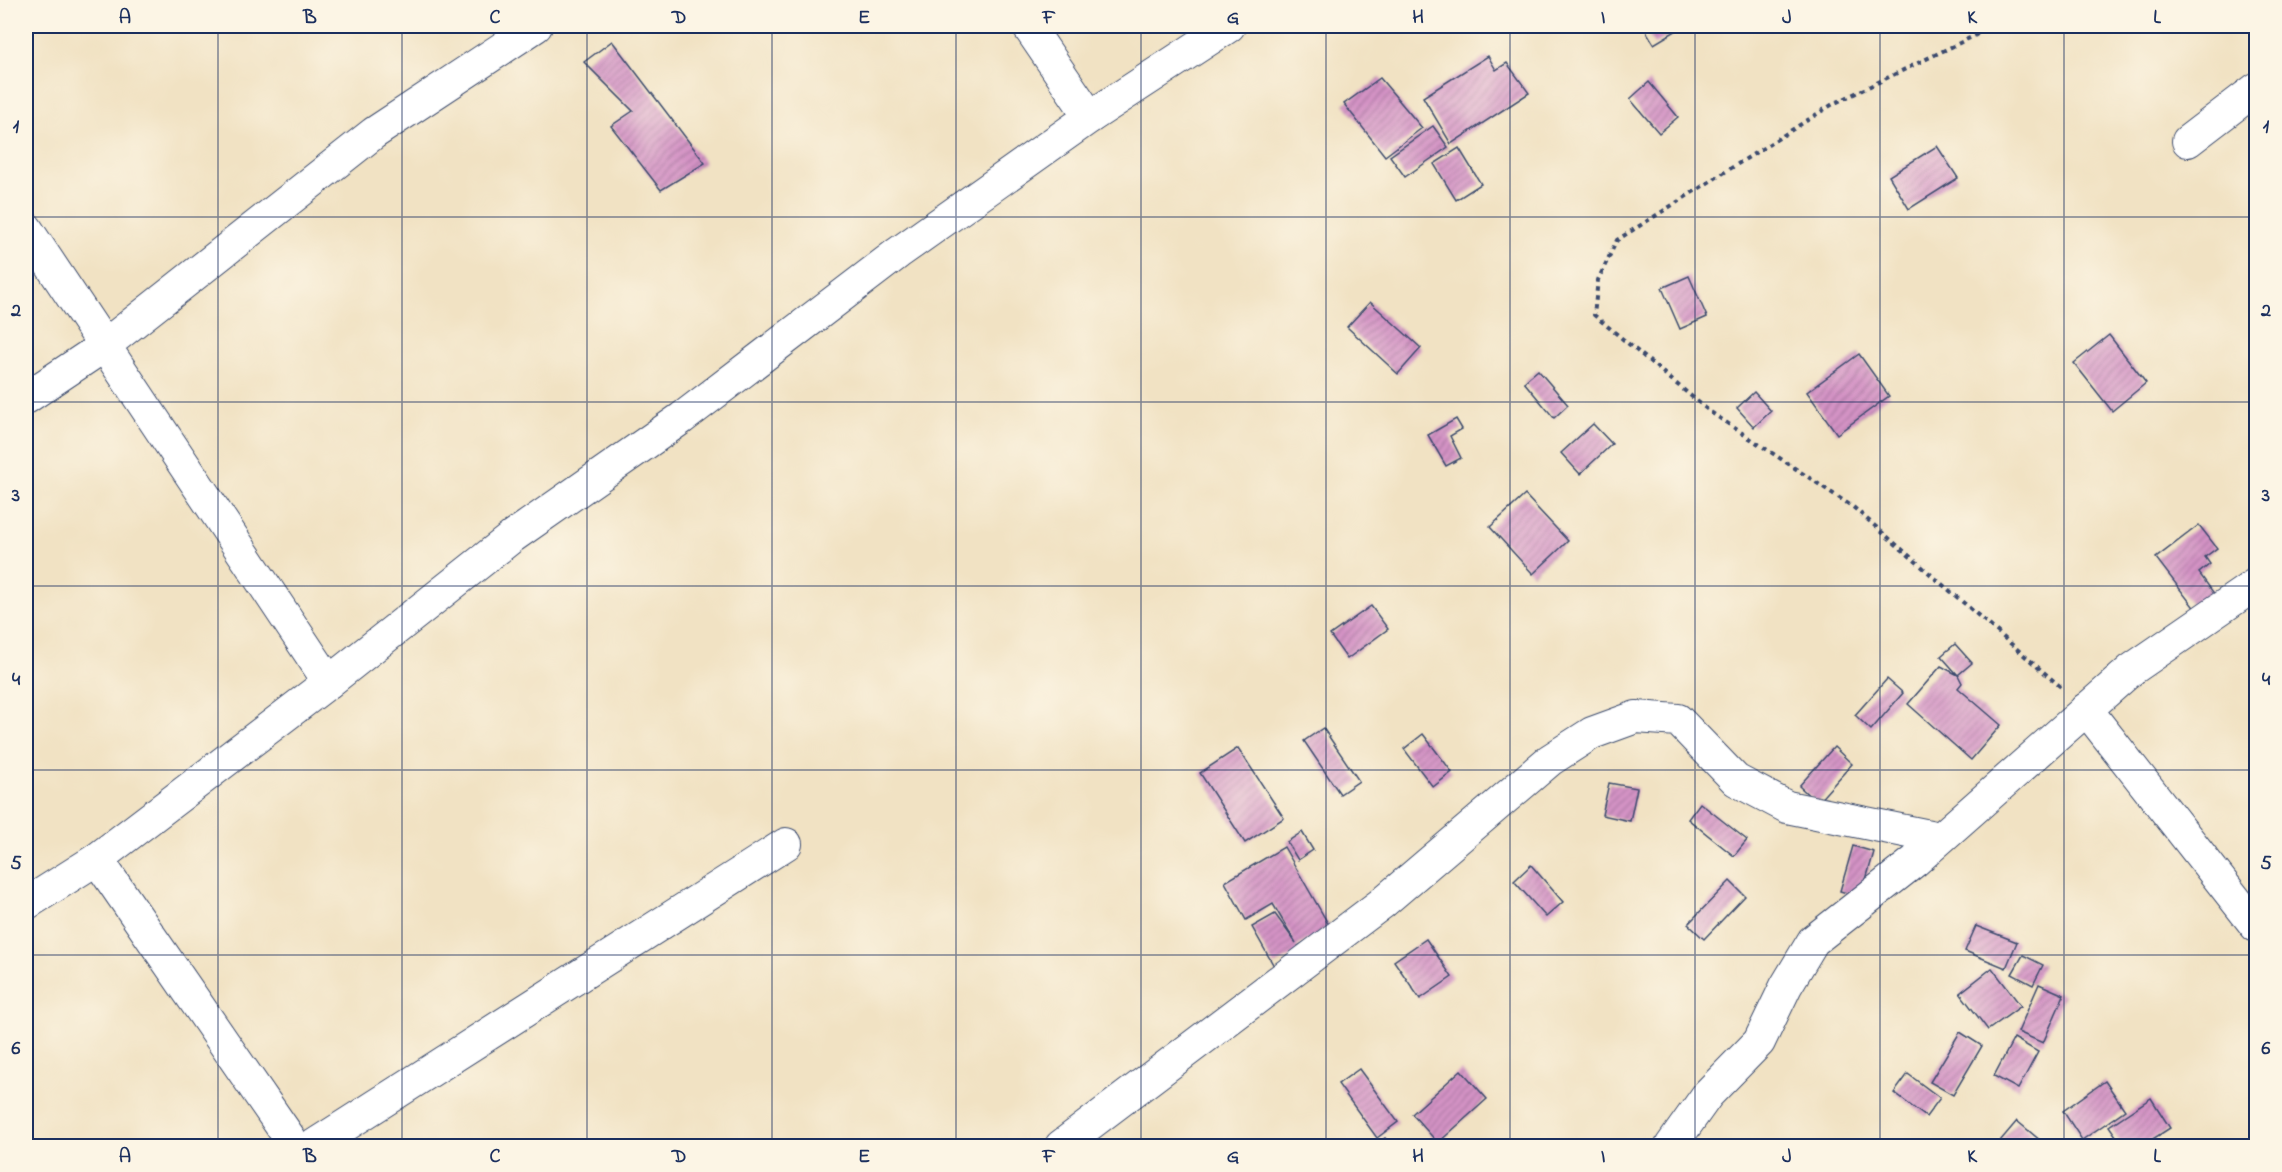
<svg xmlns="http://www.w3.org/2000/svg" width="2282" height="1172" font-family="'Indie Flower',sans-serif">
	<defs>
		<pattern id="building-hatch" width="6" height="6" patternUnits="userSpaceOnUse" patternTransform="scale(1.5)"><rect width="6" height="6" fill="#d493c5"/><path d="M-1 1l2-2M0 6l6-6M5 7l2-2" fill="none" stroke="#ab78a3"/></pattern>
	</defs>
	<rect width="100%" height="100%" fill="#fcf5e5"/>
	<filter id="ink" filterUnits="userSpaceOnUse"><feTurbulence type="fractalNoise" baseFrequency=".0167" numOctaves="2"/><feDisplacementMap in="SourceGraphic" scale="12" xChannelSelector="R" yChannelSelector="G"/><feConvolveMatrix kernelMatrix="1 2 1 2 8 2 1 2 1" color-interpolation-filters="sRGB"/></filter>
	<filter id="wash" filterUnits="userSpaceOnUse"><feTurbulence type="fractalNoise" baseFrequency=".008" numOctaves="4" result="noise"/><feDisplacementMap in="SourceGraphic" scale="24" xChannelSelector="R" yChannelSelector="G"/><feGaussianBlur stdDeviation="1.35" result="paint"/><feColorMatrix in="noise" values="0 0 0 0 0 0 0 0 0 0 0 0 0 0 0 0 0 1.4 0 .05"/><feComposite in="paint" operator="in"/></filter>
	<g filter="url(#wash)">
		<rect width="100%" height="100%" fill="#f1e2c3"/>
		<g id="blocks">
			<g fill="url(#building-hatch)">
				<polygon points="1643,26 1684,26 1654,44"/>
				<polygon points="612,41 705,163 661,190 611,126 633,111 584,62"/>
				<polygon points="1488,56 1496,70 1507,63 1529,93 1451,144 1423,97"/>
				<polygon points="1380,78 1422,128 1385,156 1344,104"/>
				<polygon points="1649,82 1678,117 1659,133 1630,99"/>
				<polygon points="1433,126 1448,147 1405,177 1390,156"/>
				<polygon points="1937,146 1958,178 1909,209 1889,176"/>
				<polygon points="1459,148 1481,184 1456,200 1434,164"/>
				<polygon points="1689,276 1707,317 1680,329 1662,288"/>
				<polygon points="1370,302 1421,348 1398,374 1347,327"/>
				<polygon points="2109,335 2146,383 2112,411 2074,363"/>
				<polygon points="1859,354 1889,396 1837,434 1807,392"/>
				<polygon points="1538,370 1568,405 1554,418 1524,382"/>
				<polygon points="1754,392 1771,411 1754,427 1737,408"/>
				<polygon points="1456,419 1462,429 1450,436 1461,458 1446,466 1428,435"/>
				<polygon points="1593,424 1612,444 1580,474 1561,453"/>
				<polygon points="1525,495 1568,541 1533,574 1490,527"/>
				<polygon points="2199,525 2217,548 2205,557 2210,564 2199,573 2218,599 2199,614 2156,558"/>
				<polygon points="1371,606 1388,629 1347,659 1330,635"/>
				<polygon points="1955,644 1972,663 1958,675 1962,683 1958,688 2001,725 1971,760 1908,704 1941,666 1958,675 1941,656"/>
				<polygon points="1887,679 1903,693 1871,730 1855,715"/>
				<polygon points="1323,728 1359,781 1340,794 1304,741"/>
				<polygon points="1423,734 1452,772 1433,787 1404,749"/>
				<polygon points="1834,747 1852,764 1817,803 1799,786"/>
				<polygon points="1238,748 1284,818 1245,843 1200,773"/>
				<polygon points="1609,783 1637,788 1630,821 1602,815"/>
				<polygon points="1700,803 1747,840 1734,856 1688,819"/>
				<polygon points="1302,832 1313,850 1298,860 1287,842"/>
				<polygon points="1853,846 1874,852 1861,897 1840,891"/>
				<polygon points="1284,847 1330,927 1298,946 1297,953 1274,966 1252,927 1275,914 1296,943 1273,904 1246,920 1225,882"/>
				<polygon points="1531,865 1563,902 1546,917 1514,881"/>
				<polygon points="1730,881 1745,896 1704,939 1688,924"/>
				<polygon points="1976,926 2017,942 2006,968 1965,951"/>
				<polygon points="1426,939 1452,977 1420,999 1394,961"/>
				<polygon points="2023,955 2043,965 2033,985 2012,974"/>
				<polygon points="1992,968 2021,1006 1988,1030 1960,993"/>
				<polygon points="2039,984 2064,995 2043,1043 2018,1032"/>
				<polygon points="1960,1032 1982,1046 1953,1095 1930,1082"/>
				<polygon points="2014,1038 2038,1052 2018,1089 1994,1076"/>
				<polygon points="1359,1069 1398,1122 1377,1138 1338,1084"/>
				<polygon points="1461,1070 1487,1099 1438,1143 1412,1114"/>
				<polygon points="1908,1074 1940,1098 1926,1117 1894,1093"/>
				<polygon points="2105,1081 2125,1110 2082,1140 2063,1111"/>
				<polygon points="2151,1098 2170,1128 2142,1146 2123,1146 2109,1126"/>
				<polygon points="2017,1121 2047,1146 2007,1146 2000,1141"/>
				<polygon points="1385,1138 1392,1146 1373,1146"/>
			</g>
		</g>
	</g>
	<g filter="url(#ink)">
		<use href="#blocks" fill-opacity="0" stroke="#3b4a6d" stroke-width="1.5"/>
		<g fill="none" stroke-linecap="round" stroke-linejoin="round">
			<defs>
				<g id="street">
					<polyline points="1028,26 1090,117"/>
					<polyline points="2188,141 2256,89"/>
					<polyline points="26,228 329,682"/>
					<polyline points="26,398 104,346 374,133 536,26"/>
					<polyline points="2086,709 2256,926"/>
					<polyline points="97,859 329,682 512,537 682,418 898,253 1090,117 1229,26"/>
					<polyline points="26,904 97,859 295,1146"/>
					<polyline points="313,1146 786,844"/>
					<polyline points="1061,1146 1381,904 1550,760 1592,733 1636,717 1678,720 1736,780 1787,807 1939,838"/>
					<polyline points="1671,1146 1708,1094 1759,1042 1786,986 1813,941 1915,861 2131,670 2256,584"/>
				</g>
			</defs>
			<use href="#street" stroke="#3b4a6d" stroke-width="34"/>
			<polyline stroke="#3b4a6d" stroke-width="4" stroke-dasharray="4.5 4.5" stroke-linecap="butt" points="1983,26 1976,35 1833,104 1617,240 1598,280 1594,315 1709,411 1853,507 2062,688"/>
			<use href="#street" stroke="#fff" stroke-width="32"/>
		</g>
	</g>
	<path fill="none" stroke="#1b2f5e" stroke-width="1.5" stroke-opacity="0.55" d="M 218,26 L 218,1146M 402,26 L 402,1146M 587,26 L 587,1146M 772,26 L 772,1146M 956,26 L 956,1146M 1141,26 L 1141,1146M 1326,26 L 1326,1146M 1510,26 L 1510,1146M 1695,26 L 1695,1146M 1880,26 L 1880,1146M 2064,26 L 2064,1146M 26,217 L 2256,217M 26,402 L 2256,402M 26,586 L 2256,586M 26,770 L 2256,770M 26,955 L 2256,955"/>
	<rect width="2282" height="1172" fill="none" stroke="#fcf5e5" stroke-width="66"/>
	<rect x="33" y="33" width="2216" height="1106" fill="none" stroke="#1b2f5e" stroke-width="2"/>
	<g font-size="20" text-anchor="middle" font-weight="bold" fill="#1b2f5e">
		<text x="125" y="23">A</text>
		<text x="310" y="23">B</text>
		<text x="495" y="23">C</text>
		<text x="679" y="23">D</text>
		<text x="864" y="23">E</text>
		<text x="1049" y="23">F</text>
		<text x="1233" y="23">G</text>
		<text x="1418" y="23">H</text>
		<text x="1603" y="23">I</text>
		<text x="1787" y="23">J</text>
		<text x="1972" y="23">K</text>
		<text x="2157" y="23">L</text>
		<text x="16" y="132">1</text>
		<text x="2266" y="132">1</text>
		<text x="16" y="316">2</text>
		<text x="2266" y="316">2</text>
		<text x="16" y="501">3</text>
		<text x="2266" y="501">3</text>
		<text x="16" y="685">4</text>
		<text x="2266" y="685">4</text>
		<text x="16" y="869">5</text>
		<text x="2266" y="869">5</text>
		<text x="16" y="1054">6</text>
		<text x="2266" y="1054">6</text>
		<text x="125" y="1162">A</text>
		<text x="310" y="1162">B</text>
		<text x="495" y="1162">C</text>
		<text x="679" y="1162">D</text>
		<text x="864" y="1162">E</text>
		<text x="1049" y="1162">F</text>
		<text x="1233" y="1162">G</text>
		<text x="1418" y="1162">H</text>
		<text x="1603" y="1162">I</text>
		<text x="1787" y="1162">J</text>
		<text x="1972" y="1162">K</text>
		<text x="2157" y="1162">L</text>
	</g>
</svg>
